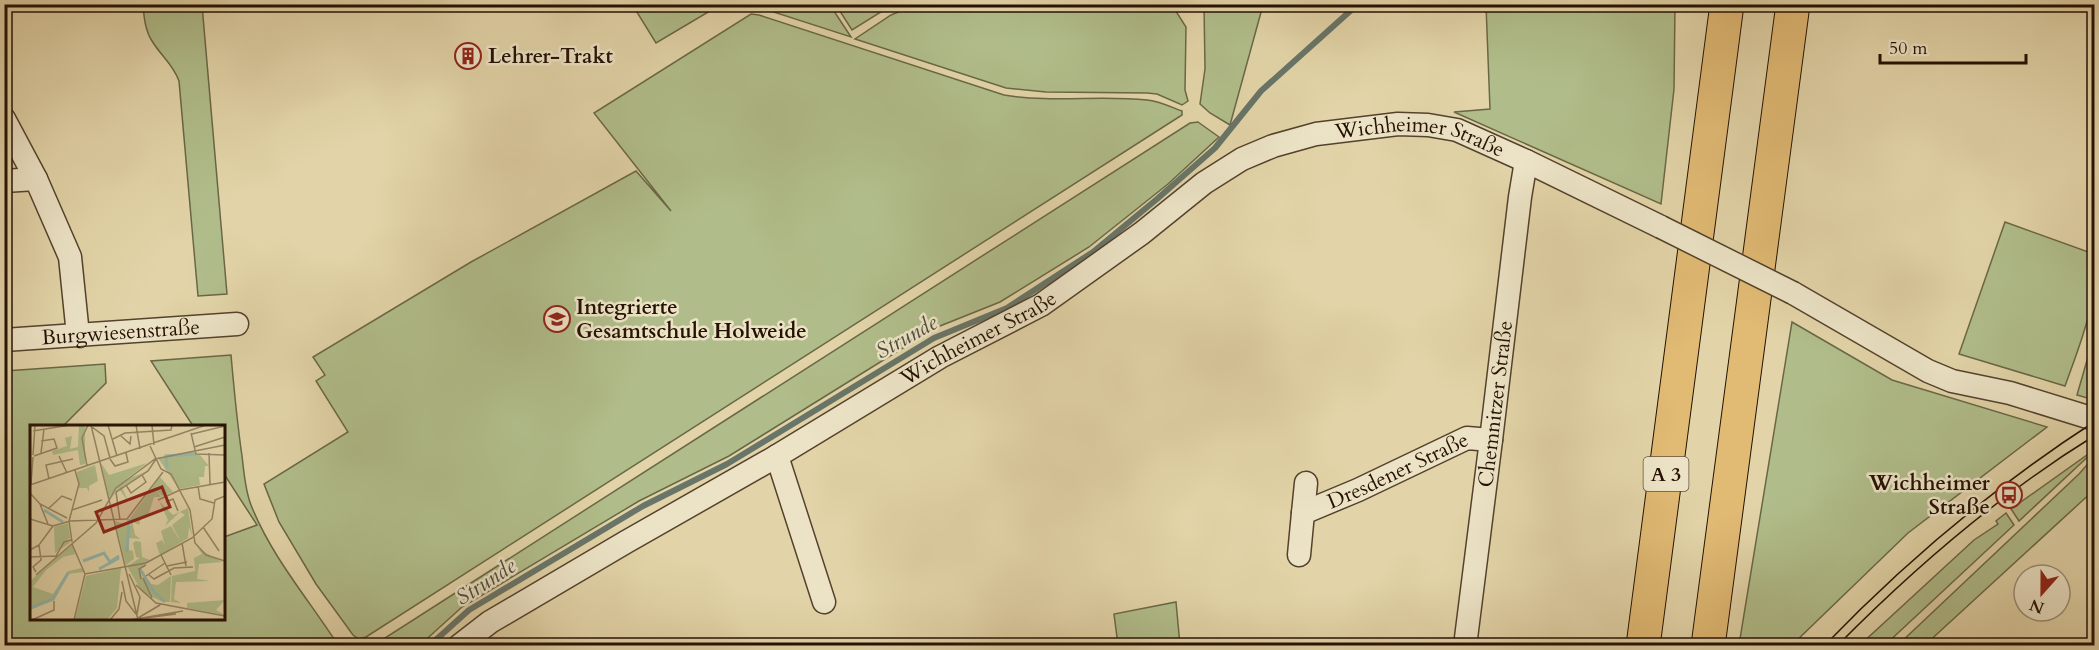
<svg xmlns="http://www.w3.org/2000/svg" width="2099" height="650" font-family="Cardo,serif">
	<rect width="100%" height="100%" fill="#e2d4a8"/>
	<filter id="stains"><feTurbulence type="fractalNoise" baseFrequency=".00333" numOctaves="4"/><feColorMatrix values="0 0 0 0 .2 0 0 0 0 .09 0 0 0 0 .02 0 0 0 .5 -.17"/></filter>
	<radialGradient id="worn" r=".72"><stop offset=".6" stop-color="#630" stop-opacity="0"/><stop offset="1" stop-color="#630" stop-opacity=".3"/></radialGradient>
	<g fill="#b0bd8a" stroke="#6a6746" stroke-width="1.5">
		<polygon points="642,4 720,4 720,5 656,43 635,9"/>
		<polygon points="767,4 830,5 851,37 761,8"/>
		<polygon points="918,4 1172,5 1186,27 1185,90 1188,101 1182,105 1157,94 1147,93 1046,92 1006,88 855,39 891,15"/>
		<path d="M 143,5 L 202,5 L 227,294 L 198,296 L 179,81 C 173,64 161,56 152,41 C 145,30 144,17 143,5 Z"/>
		<polygon points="836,5 881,5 884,10 852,30"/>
		<polygon points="1204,5 1263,5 1230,125 1210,113 1200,104 1205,69"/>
		<polygon points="1486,5 1675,5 1674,89 1661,204 1454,112 1490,109"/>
		<path d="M 751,14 L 759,15 L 1004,95 C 1052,103 1099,95 1147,100 C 1159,101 1171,107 1182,111 L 1182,115 L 366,637 L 359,639 L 353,635 L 316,584 L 279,522 L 264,484 L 348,432 L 316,381 L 325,375 L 313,357 L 471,262 L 636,171 L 671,211 L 594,113 Z"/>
		<polygon points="1198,122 1219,137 1168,184 1089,247 1000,302 935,328 729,456 639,501 462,607 420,645 374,645 1190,123"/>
		<path d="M 2005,222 L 2094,254 C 2098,303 2081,341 2065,386 L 1959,354 Z"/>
		<polygon points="1792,322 1892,380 2047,427 1908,533 1792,645 1739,645"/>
		<polygon points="2094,336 2094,400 2077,395"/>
		<path d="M 231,355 C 234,389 237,422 242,456 C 244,472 245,490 251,505 C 271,556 309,600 338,645 L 5,645 L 5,371 L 105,364 L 106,383 L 63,426 L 32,426 L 32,618 L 224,618 L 224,537 L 257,525 L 224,474 L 224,426 L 193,426 L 151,361 Z"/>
		<polygon points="2094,450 2094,451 2019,521 2011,509"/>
		<polygon points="2094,457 2094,490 1925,645 1898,645 2079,474"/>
		<polygon points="2006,513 2014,525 1885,645 1860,645 1974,540 1998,524 1996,521"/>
		<polygon points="1176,602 1180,645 1118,645 1114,614"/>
	</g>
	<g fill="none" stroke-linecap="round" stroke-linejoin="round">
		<polyline stroke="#687568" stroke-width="6" points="429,646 469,610 643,506 727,464 934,338 1007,308 1093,252 1157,199 1215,148 1261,91 1358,4"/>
		<defs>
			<g id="minor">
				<polyline points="4,119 36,179 70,257 78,335"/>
				<polyline points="4,181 36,179"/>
				<polyline points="1793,293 1928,371 1952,381 2010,393 2094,419"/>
				<path id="s1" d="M 4,340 L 237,324"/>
				<polyline points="777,456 824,602"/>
				<polyline points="1303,513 1306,483"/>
				<path id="s2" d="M 1299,555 L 1303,513 L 1358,490 L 1467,438 L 1491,440"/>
				<path id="s3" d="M 459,646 L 490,622 L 626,542 L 777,456 L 940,357 L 1041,305 L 1142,233 L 1204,183 L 1242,159 L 1273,146 L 1316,134 L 1398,124 L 1428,125 L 1457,130 L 1526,161 L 1661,227"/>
				<path id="s4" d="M 1465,646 L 1491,440 L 1520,197 L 1526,161"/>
			</g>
			<g id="highway">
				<polyline points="1643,646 1727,4"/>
				<polyline points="1708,646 1793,4"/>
			</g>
		</defs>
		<use href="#minor" stroke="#54422c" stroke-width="25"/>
		<use href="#highway" stroke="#241102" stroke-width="35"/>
		<use href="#minor" stroke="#ece3c6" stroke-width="22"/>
		<use href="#highway" stroke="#e1ba74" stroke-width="33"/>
		<g stroke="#241102" stroke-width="1.5">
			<path d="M 1824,646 C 1906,561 1995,486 2094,422"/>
			<path d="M 1837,646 C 1915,567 2000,494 2094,436"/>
		</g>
		<defs>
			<polyline id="minor-bridge" points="1661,227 1793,293"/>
		</defs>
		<use href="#minor-bridge" stroke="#54422c" stroke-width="25" stroke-linecap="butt"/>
		<use href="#minor-bridge" stroke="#ece3c6" stroke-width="22"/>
	</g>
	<defs>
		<symbol id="building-ring" viewBox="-11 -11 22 22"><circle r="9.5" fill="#ece3c6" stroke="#8f2418" stroke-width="1.5"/><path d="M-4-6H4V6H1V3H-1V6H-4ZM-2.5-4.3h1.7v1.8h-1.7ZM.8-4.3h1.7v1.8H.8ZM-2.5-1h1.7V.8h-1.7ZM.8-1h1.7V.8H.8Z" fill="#8f2418"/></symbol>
		<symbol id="school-ring" viewBox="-11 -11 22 22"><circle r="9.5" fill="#ece3c6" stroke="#8f2418" stroke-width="1.5"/><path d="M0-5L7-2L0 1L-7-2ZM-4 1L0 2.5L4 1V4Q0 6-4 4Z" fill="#8f2418"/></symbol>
		<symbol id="bus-ring" viewBox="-11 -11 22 22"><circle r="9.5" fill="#ece3c6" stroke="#8f2418" stroke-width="1.5"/><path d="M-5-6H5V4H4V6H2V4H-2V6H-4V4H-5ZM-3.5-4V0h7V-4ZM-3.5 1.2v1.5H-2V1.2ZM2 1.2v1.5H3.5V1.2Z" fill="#8f2418"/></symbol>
	</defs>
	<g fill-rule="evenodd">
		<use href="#building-ring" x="453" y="41" width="30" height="30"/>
		<use href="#school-ring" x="542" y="304" width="30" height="30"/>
		<use href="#bus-ring" x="1994" y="480" width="30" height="30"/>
	</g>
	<g text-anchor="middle" stroke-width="5" stroke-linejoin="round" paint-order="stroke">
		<rect fill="#ece3c6" stroke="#60503d" stroke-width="1.5" x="1643.5" y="457" width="45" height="34" rx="4.5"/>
		<g font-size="20" font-weight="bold" fill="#241102">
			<text x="1666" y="481">A 3</text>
		</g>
		<g font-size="21" font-weight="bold" fill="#241102" stroke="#ece3c6" text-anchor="start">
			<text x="488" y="63">Lehrer-Trakt</text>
			<text x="576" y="314">Integrierte<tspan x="576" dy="24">Gesamtschule Holweide</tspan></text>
			<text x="1990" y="490" text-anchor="end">Wichheimer<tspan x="1990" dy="24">Straße</tspan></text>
		</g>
		<g font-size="21" fill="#241102" stroke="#ece3c6">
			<text dy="7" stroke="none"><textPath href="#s3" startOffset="1108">Wichheimer Straße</textPath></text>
			<text dy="7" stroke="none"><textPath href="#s1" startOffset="117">Burgwiesenstraße</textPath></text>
			<text dy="7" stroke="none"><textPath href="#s3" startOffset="604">Wichheimer Straße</textPath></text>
			<text dy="7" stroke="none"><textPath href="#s4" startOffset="244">Chemnitzer Straße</textPath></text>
			<text dy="7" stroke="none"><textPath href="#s2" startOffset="146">Dresdener Straße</textPath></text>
		</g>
		<g font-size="22" font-style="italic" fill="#4c4b3e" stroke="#ece3c6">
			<text transform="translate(906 336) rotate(-29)" y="8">Strunde</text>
			<text transform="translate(485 581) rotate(-33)" y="8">Strunde</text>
		</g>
	</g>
	<g transform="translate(30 425)">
		<rect width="195" height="195" fill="#e2d4a8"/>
		<path d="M 49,0 L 55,0 L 55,39 L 50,40 L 48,25 L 23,30 L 22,26 L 37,21 L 35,13 L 42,11 L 40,24 L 48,22 ZM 163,26 L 165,28 L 153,29 L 170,30 L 179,41 L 175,41 L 174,52 L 169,52 L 170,60 L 149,64 L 128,33 ZM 71,38 L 79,50 L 117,38 L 95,55 L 115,47 L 92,62 L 98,76 L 89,64 L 80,75 L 90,59 L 79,72 ZM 65,40 L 68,56 L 59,61 L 59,67 L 57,63 L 49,63 L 47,47 ZM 130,52 L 143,67 L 132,71 L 128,67 L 131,72 L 124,72 L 118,91 L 111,93 L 109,100 L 102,96 L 105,110 L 110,114 L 99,113 L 99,125 L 103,126 L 104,134 L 96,140 L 85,96 L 101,101 L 100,93 ZM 129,76 L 143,90 L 158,83 L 162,111 L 159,102 L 158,113 L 109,143 L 113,154 L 116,152 L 121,159 L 128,160 L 141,151 L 140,177 L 133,177 L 112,167 L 97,141 L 110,133 L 106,132 L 103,118 L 106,116 L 111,117 L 112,132 L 120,135 L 130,130 L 126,118 L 132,115 L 135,120 L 131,106 L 141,101 L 151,117 L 142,100 L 155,90 L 150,87 L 135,101 L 138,95 ZM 38,98 L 40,113 L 36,116 L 41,117 L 25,128 L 24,102 ZM 162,114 L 169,124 L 192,137 L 169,139 L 167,154 L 180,156 L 146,157 L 144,174 L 151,178 L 141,177 L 142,151 L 165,146 L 164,133 L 172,129 ZM 42,120 L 45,129 L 33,132 L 16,145 L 3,162 L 23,169 L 38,146 L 52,143 L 54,147 L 38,149 L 24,175 L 0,185 L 0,156 ZM 91,143 L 87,183 L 77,195 L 45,195 L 56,151 ZM 195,175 L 186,185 L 195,190 L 157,183 L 157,178 Z" fill="#b0bd8a"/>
		<path fill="none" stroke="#95b8ac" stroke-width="3" d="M 137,44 L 136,31 L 166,29M 14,85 L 33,97M 97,127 L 99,94M 53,136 L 74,128 L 80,137 L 89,131M 69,144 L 89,133M 110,144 L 124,167 L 135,177M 0,183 L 23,174 L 38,148"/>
		<path fill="none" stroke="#968666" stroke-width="1.5" d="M 61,0 L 108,195M 78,0 L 87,31M 106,0 L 110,24M 122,0 L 124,20M 62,2 L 74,11 L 80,33M 3,6 L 40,0M 161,8 L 166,29 L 195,30M 162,9 L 195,1M 91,11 L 100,19 L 101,11M 83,14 L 95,8 L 141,5 L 142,0M 120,21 L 131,44 L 141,49 L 160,85 L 165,118 L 176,130 L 195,136M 164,22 L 195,12M 11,28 L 14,4M 179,28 L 180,59M 3,30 L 5,0M 4,31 L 27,23 L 24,14 L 11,16M 29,31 L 37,48M 80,34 L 85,41 L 98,37 L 96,28M 57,41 L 52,13 L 58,0M 19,54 L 16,40 L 43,34M 1,59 L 3,32M 0,60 L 176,0M 96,60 L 101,68 L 116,57 L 112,50M 168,61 L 170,74 L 184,78M 0,68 L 10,79 L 37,93M 128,75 L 150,65 L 195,57M 136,77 L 143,74 L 148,86M 10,79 L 18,99M 19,83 L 32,71 L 42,75M 42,85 L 72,75M 0,94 L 23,101M 90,95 L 86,67 L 118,46 L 126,34M 173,102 L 189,126M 42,117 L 39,96 L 49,59 L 45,45M 152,118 L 156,141M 42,119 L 55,149 L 116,138 L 162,113 L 182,94 L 185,75 L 195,71M 0,125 L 9,120 L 23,101 L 40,96 L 97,94 L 133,47M 131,130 L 141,150M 0,132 L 26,131 L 34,117 L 41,115M 137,141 L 157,137M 6,147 L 3,142 L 11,135 L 9,120M 99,149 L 110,172 L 107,189M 6,150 L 66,98 L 86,63 L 125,34 L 195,20M 119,150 L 124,154 L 144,143 L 163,142M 116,151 L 135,138M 113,153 L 122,173M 111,154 L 109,144 L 116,140M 92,156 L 96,176 L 106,189M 106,160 L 126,178 L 195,191M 108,193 L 130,180M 115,193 L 146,189M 2,195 L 24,185 L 24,176M 44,195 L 55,149M 80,195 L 89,184 L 92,167M 100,195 L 153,186"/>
		<path fill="#8f2418" fill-opacity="0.15" stroke="#8f2418" stroke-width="3" d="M 132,62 L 140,82 L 74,107 L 66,87 Z"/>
		<rect width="195" height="195" fill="none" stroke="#241102" stroke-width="3"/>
	</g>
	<rect width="2099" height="650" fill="none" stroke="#e2d4a8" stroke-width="24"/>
	<rect x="6" y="6" width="2087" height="638" fill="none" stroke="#241102" stroke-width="3"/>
	<rect x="12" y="12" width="2075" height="626" fill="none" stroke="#241102" stroke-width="1.5"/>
	<g transform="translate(2042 593) rotate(201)"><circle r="28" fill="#ece3c6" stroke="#9c8f78" stroke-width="1.5"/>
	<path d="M0-4.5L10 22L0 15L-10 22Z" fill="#8f2418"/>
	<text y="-9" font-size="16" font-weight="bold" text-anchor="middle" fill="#241102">N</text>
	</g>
	<path d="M1880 54v9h146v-9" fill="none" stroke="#241102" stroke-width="3"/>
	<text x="1889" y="54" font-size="18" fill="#241102" stroke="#ece3c6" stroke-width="4.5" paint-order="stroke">50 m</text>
	<rect width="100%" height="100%" filter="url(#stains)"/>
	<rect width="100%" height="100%" fill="url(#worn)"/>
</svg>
